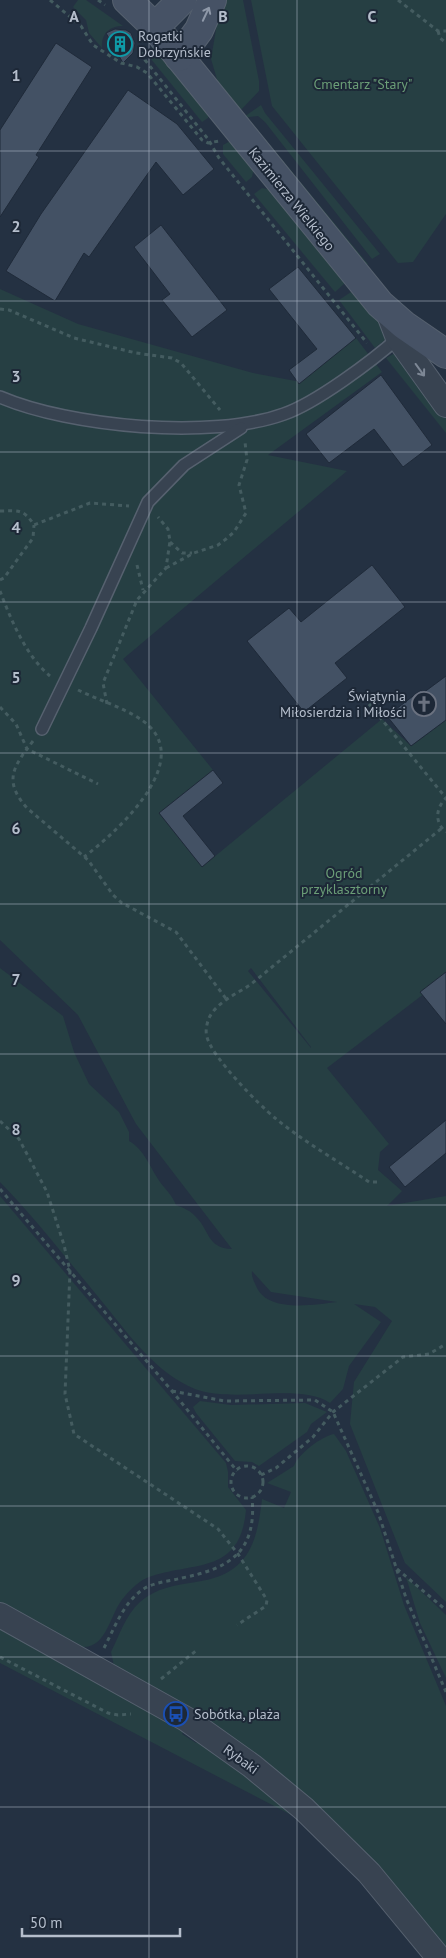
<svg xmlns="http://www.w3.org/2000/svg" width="446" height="1958" font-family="'PT Sans',sans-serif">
	<rect width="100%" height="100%" fill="#243142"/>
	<g fill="#263f43" fill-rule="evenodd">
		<path d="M 78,0 L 86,0 L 123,26 C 109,26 101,34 102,48 L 89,33 L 86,20 L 73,7 Z"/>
		<polygon points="221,0 243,0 259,81 259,91 238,113 219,86 211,59"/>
		<polygon points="251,0 446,0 446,214 413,262 398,263 272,106"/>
		<polygon points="152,43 209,112 208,118 202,122 151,59"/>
		<polygon points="261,105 265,113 380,254 372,259 265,122 258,116 249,117 243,122 241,119"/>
		<polygon points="252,123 368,264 365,267 248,125"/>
		<polygon points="232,140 254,168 252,177 246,182 223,154 223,145"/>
		<polygon points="262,188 272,190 345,283 335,292 254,194"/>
		<path d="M 0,289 L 78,324 L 253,373 L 301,382 L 356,338 L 382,372 L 268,455 L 347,471 L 123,659 L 213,770 L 159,813 L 202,867 L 382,719 L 411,746 L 446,720 L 446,977 L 327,1068 L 389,1144 L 380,1152 L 378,1170 L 402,1191 L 387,1206 L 446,1196 L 446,1602 L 405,1563 L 350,1424 L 354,1382 L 392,1321 L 375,1307 L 354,1304 L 381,1322 L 349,1366 L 343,1389 L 330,1403 C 299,1382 235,1404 195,1389 C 156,1373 130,1336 104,1304 C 70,1263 37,1220 0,1182 L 0,968 L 63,1016 L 74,1052 L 89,1084 L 119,1112 L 129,1132 L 129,1141 C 145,1150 150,1168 160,1182 C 166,1190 172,1195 176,1205 C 184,1208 191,1211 196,1217 C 210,1231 207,1248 232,1249 L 136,1124 L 78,1015 L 0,940 ZM 251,968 L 311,1047 L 311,1048 L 248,971 ZM 252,1271 L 271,1292 L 337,1302 C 313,1305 267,1313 256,1286 C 254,1281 251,1277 252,1271 Z"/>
		<polygon points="351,292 382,322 385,340 375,348 339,300"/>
		<polygon points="397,352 446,412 446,433 386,358"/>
		<path d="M 0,1196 L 226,1463 L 228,1472 L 228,1487 L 246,1510 C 240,1575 195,1561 149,1577 C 140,1580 131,1589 125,1596 C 109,1613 108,1649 81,1647 L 0,1604 Z"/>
		<polygon points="200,1401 231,1405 305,1403 327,1412 311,1424 307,1432 259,1466 252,1462 235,1461 196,1413 193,1407"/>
		<path d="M 334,1434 L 346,1451 L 380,1528 L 404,1605 L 446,1706 L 446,1953 L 408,1904 L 114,1666 L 111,1652 C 119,1636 126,1614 140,1602 C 156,1588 175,1585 196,1582 C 248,1575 257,1544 262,1499 L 284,1508 L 291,1492 L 267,1483 L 294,1466 C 298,1454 322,1436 334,1434 Z"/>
		<polygon points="406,1577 446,1615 446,1678 420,1623"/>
		<polygon points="0,1625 184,1730 182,1734 196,1743 199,1740 236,1765 299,1819 0,1663"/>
	</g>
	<g fill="#435164" stroke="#1f2a39">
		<polygon points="115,29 126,30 131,33 135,43 133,53 123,63 106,33"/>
		<polygon points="56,43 92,67 36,155 39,157 0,217 0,130"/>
		<polygon points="128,90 177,124 214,169 183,195 156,162 89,257 84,253 55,301 6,271 41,214"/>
		<polygon points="161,225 227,310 192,337 162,300 170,294 134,247"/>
		<polygon points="298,267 356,338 299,384 289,370 317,349 269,289"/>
		<polygon points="381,375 432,445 403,467 374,429 329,463 306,434"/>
		<polygon points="372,565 405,607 335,663 347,678 304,712 247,641 289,608 301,622"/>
		<polygon points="446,676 446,720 411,746 387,716 421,690 423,693"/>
		<polygon points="213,770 223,783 183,816 215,856 202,867 159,813"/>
		<polygon points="446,972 446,1024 420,992"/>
		<polygon points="446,1120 446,1153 405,1187 389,1167"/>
	</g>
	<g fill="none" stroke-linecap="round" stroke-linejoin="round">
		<defs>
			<g id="lane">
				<path d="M 0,397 C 70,427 212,440 284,414 C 316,403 372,361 398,338"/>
				<polyline points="42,729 91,628 148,502 184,465 241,428"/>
			</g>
			<g id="street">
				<polyline points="388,312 398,338 446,405"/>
				<polyline points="0,1615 186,1719 252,1766 304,1809 369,1873 439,1958"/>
			</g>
			<g id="secondary">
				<polyline points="127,0 155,27 380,304 404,325 446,354"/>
				<polyline points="155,27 182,0"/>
				<polyline points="179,57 199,30 212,0"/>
			</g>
		</defs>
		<use href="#lane" stroke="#56616f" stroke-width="14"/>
		<use href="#street" stroke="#56616f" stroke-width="26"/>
		<use href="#secondary" stroke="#56616f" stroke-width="30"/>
		<g stroke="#445c60" stroke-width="3" stroke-dasharray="4 4" stroke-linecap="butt">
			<polyline points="50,0 81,26 93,45 121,63 137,67 147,73 202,140 208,143 219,141"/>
			<polyline points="98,0 105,5"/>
			<polyline points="398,0 438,31 446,31"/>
			<polyline points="438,31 440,38 446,43"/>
			<polyline points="143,52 145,60 208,139 219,158 367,343"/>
			<polyline points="0,309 9,310 74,338 136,353 172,358 181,363 220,410"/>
			<path d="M 0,511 C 18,511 23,508 34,525 L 90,503 L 129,506"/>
			<polyline points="170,542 182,553 192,553"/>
			<polyline points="137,565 143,590"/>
			<polyline points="166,568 194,553 218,545 226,539 234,532 246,513 239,485 247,460 245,442"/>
			<polyline points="0,580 4,578 33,538 34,525"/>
			<path d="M 0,591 C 11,620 26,656 50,676"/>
			<path d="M 78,690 C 98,700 134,711 149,726 C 191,766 114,834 84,857"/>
			<polyline points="107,704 103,683 137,600 166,568 170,541 168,529 158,517"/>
			<path d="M 369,704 L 446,798 C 436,808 434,822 446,832"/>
			<polyline points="0,707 16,724 27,749 98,784"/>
			<path d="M 33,741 C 13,767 3,781 27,808 L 88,860 L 113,895 L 122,903 L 176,932 L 227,1000"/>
			<polyline points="0,1121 19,1139 47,1192 64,1245 70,1271 65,1394 74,1434 218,1529 238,1554 267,1600 266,1606 237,1625"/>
			<path d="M 377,1182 L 369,1182 C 338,1161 304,1142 275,1118 C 258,1104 212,1057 207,1037 C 205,1031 207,1023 209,1018 C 216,1003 236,994 250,985 L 442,828"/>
			<polyline points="0,1189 172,1391 237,1471"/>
			<polyline points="172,1391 224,1401 315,1400 333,1412 378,1512 406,1598 446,1692"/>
			<circle cx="247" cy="1482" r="16"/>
			<polyline points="261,1475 276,1468 313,1437 333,1412 403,1357 429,1354 446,1344"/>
			<polyline points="397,1569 446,1610"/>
			<path d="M 104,1648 C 115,1627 124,1601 145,1588 C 156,1582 170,1581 182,1578 C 231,1568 257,1551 252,1497"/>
			<polyline points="0,1657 108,1713 118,1715 131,1714"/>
			<polyline points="161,1679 197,1650"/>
		</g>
		<use href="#lane" stroke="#384351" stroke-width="11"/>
		<use href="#street" stroke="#384351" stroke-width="24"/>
		<use href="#secondary" stroke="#465265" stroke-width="28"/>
	</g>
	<defs><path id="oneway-shaft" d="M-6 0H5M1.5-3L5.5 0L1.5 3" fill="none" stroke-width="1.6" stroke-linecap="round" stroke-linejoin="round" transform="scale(1.25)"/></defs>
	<use stroke="#8e98a8" href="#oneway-shaft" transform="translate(206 14) rotate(-65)"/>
	<use stroke="#7d8795" href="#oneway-shaft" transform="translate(420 370) rotate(54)"/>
	<path fill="none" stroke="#b5becc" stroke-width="1" stroke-opacity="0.55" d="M 149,0 L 149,1958M 297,0 L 297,1958M 0,151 L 446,151M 0,301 L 446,301M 0,452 L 446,452M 0,602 L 446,602M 0,753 L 446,753M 0,904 L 446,904M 0,1054 L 446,1054M 0,1205 L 446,1205M 0,1356 L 446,1356M 0,1506 L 446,1506M 0,1657 L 446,1657M 0,1807 L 446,1807"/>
	<defs>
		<symbol id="building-ring" viewBox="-11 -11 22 22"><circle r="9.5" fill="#1d2837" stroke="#0f9aa8" stroke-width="1.5"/><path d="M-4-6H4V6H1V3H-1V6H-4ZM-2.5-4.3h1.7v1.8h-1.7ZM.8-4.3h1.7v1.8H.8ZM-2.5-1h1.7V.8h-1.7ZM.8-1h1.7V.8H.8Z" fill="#0f9aa8"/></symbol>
		<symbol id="church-ring" viewBox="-11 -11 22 22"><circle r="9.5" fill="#1d2837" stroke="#6b7280" stroke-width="1.5"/><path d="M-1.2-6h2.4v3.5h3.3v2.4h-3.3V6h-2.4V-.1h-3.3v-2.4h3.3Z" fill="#6b7280"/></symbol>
		<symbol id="bus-ring" viewBox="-11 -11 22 22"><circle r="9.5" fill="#1d2837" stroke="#1a4fb4" stroke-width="1.5"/><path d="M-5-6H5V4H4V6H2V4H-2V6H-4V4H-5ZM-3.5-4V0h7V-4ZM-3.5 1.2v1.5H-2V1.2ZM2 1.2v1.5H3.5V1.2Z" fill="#1a4fb4"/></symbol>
	</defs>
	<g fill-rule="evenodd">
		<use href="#building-ring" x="106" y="30" width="28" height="28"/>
		<use href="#church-ring" x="410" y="690" width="28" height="28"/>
		<use href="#bus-ring" x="162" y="1700" width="28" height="28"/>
	</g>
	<g text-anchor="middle" stroke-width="4" stroke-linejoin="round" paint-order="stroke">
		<g font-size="14" fill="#b5becc" stroke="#1d2837" text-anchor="start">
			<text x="138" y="41">Rogatki<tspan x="138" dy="16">Dobrzyńskie</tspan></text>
			<text x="406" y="701" text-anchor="end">Świątynia<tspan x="406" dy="16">Miłosierdzia i Miłości</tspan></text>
			<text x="194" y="1719">Sobótka, plaża</text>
		</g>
		<g font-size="14" fill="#6b9e77" stroke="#1d2837">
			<text x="363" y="89">Cmentarz "Stary"</text>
			<text x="344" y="878">Ogród<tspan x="344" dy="16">przyklasztorny</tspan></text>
		</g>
		<g font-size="14" fill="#b5becc" stroke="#1d2837">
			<text transform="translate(292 199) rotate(51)" y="5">Kazimierza Wielkiego</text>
			<text transform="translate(241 1759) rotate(36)" y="5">Rybaki</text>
		</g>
	</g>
	<g font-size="16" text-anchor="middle" font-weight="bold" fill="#b5becc" stroke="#1d2837" stroke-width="4" stroke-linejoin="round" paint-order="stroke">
		<text x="74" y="22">A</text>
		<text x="223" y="22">B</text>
		<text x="372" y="22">C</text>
		<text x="16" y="81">1</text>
		<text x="16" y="232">2</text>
		<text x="16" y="382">3</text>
		<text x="16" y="533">4</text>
		<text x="16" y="683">5</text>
		<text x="16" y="834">6</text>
		<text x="16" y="985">7</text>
		<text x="16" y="1135">8</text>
		<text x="16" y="1286">9</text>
	</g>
	<path d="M22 1928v8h158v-8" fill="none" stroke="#b5becc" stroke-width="2.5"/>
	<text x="30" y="1928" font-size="15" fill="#b5becc" stroke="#1d2837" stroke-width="4" paint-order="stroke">50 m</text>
</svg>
